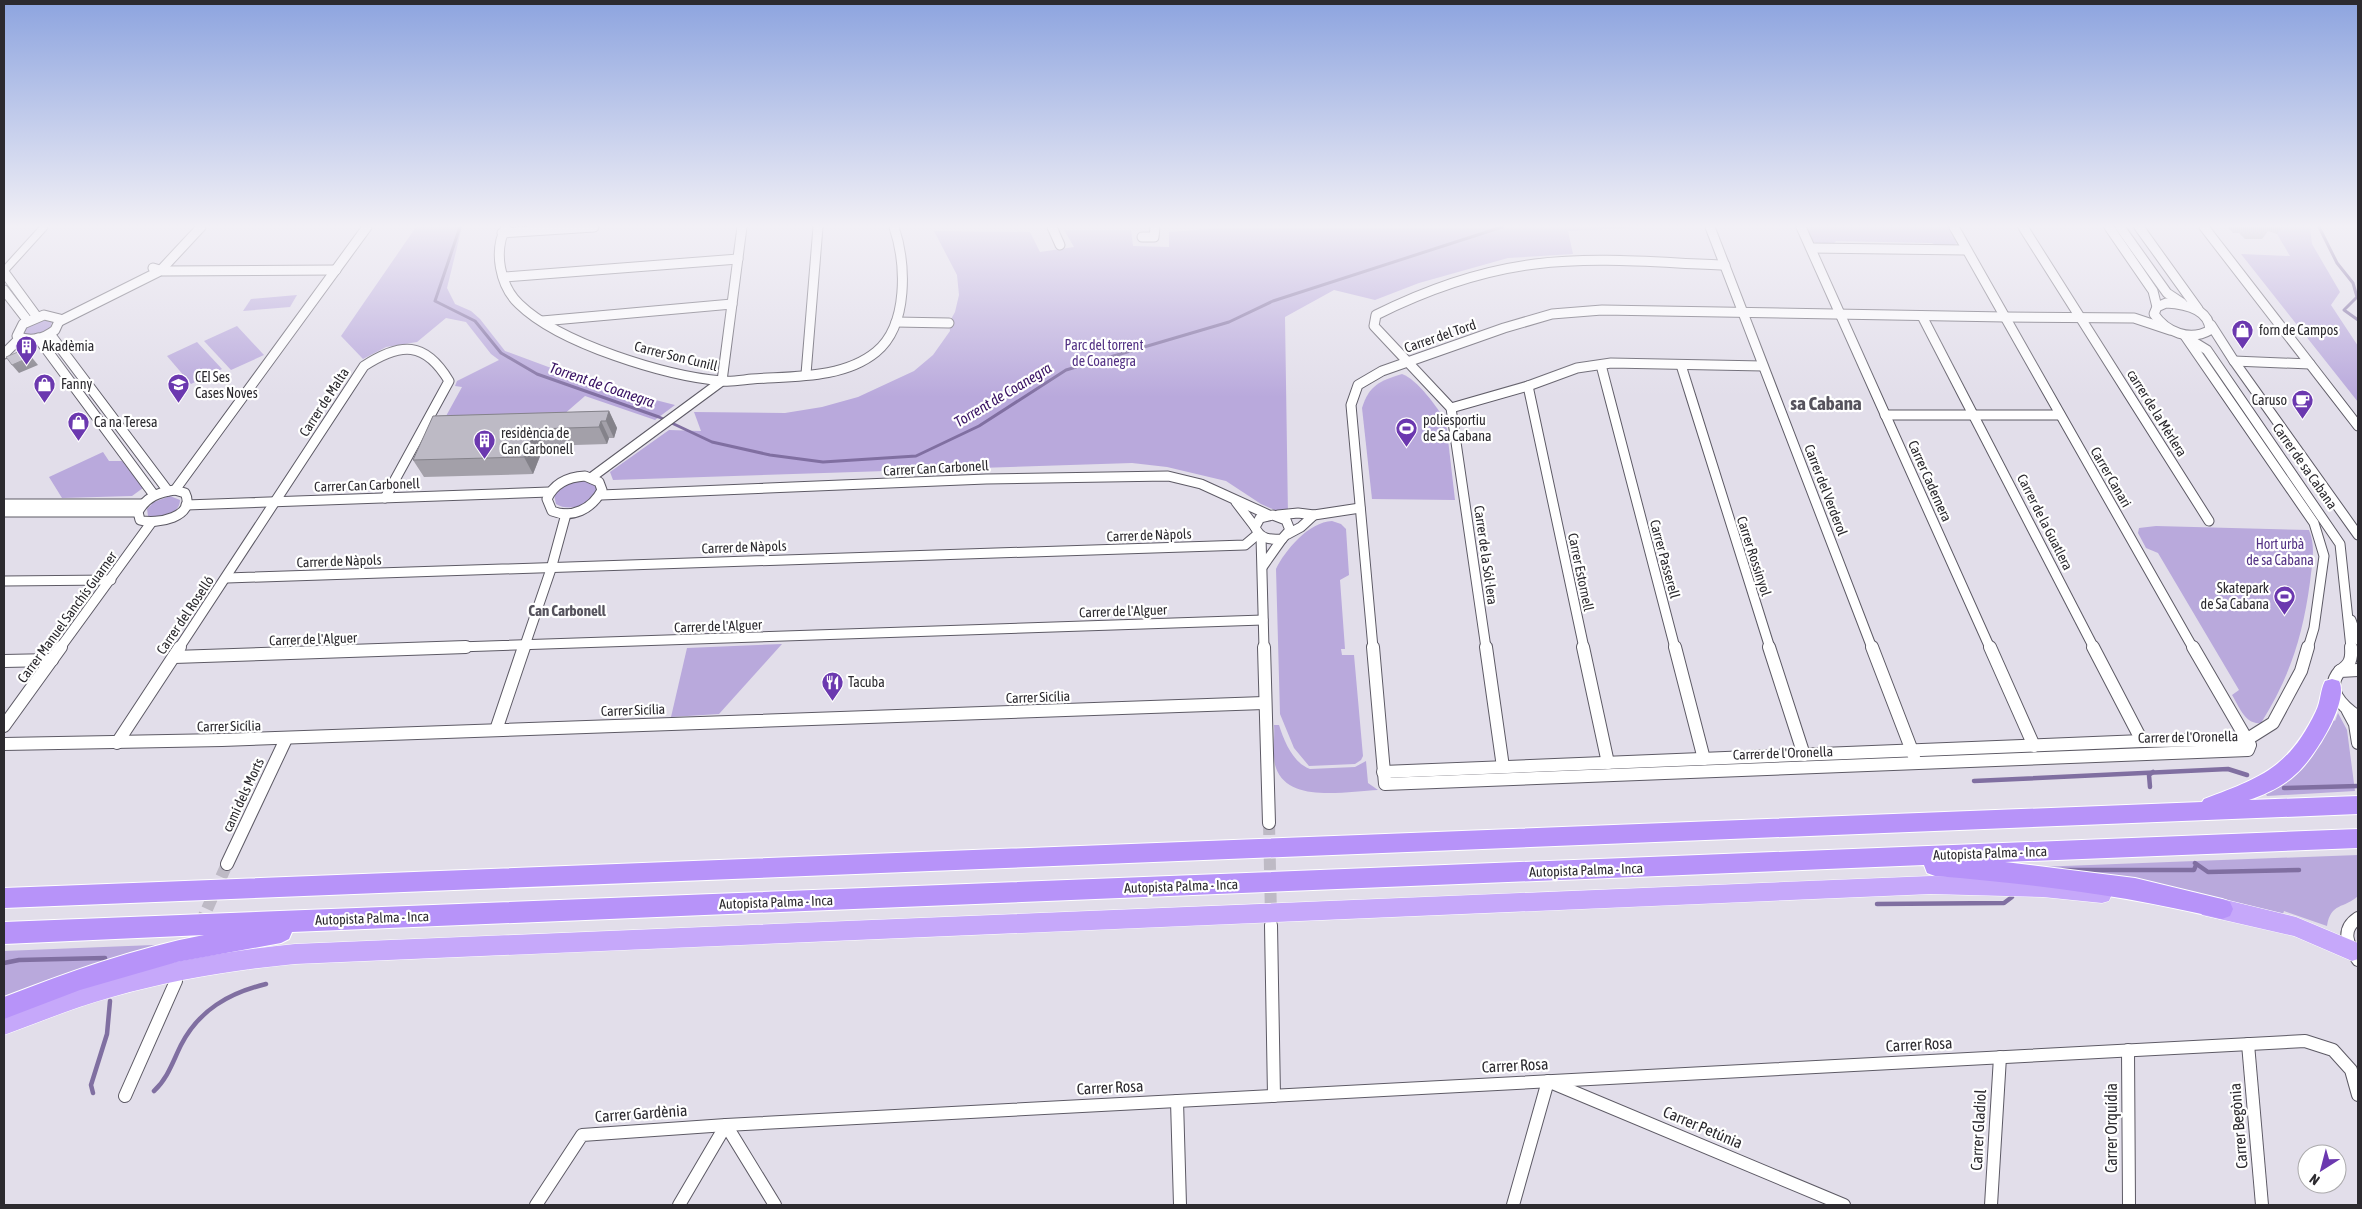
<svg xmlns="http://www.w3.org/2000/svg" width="2362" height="1209" font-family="'Asap Condensed',sans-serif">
	<rect width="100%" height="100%" fill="#e2deea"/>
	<g fill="#b9a9dc">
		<polygon points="416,227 462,227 447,288 455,304 471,311 480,319 505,351 597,385 675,405 655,420 585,396 555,422 440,427 462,387 455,386 457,381 499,360 491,354 466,322 446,318 417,342 386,347 363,359 341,336"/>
		<polygon points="1643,227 1568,231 1573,254 1508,258 1419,283 1375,300 1334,290 1285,317 1288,516 1261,504 1226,481 1167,467 1132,463 613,480 610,472 669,430 701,431 694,412 785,413 822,407 858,397 914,371 933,355 950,331 949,323 955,312 959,295 957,275 934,231 1030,232 1040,252 1074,247 1064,230 1131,230 1133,246 1169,247 1169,232 1223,228"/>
		<path d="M 1804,227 L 1948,227 L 1957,243 C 1951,248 1938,247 1932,243 L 1836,241 L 1832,245 L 1820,245 L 1810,240 Z"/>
		<polygon points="2278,227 2310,227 2312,244 2340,292 2331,305 2358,346 2358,402 2241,254 2290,256 2277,234"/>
		<polygon points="297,295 290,307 243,311 251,299"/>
		<polygon points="42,320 52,322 50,329 36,336 24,335 25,327"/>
		<polygon points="237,326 264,355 231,370 204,341"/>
		<polygon points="197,342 222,369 191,384 167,356"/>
		<path d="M 1402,374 C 1417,379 1438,408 1446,422 L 1455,500 L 1372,499 L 1362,408 C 1369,385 1380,381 1402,374 Z"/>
		<polygon points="103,452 109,461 122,461 143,488 132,496 62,498 49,477"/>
		<path d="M 583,479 L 593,483 C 608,501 571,514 556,504 L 554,495 L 562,485 Z"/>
		<path d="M 170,496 L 180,500 C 180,514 159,522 148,516 L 147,509 L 154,502 Z"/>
		<path d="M 1332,521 L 1341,524 L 1346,529 L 1349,575 L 1340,580 L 1345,649 L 1341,649 L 1342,655 L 1354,655 L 1363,756 L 1361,760 L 1355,764 L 1309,766 L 1294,748 L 1280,714 L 1276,569 C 1285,550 1309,522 1332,521 Z"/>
		<path d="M 2156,526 L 2309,530 C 2316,547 2312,564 2310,582 C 2303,635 2290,677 2261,723 C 2245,725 2239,706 2232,695 L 2239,690 L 2158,553 L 2146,548 L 2138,533 L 2139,528 Z"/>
		<polygon points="782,644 719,714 671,717 687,648"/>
		<path d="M 2338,713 L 2347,730 L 2355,791 L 2267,796 L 2265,792 C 2305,772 2313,760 2332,719 L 2335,721 Z"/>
		<path d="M 1274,725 L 1279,725 C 1284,741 1293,763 1310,769 L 1355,767 L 1366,761 L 1368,783 L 1378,790 C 1347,791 1289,804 1276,768 C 1272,758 1275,736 1274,725 Z"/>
		<path d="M 2358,855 L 2358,896 C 2344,909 2331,902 2327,926 L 2284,911 L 2283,914 L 2037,867 Z"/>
		<polygon points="178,944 11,997 4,1000 4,951"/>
	</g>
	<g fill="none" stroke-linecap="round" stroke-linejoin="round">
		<g stroke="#806fa1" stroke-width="3">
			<polyline points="460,227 435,301 475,321 501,353 537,374 659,417 712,442 770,455 823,462 916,456 979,426 1066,370 1229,322 1273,301 1502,227"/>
			<polyline points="2319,227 2337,263 2353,283 2357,297 2344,310 2358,320"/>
		</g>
		<g stroke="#806fa1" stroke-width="4.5">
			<polyline points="1974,781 2228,769 2247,775"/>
			<polyline points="2150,787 2149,775 2153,772"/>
			<polyline points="2284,788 2358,786"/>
			<polyline points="2195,863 2208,872 2299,870"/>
			<polyline points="2062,870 2194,870 2196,865"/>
			<polyline points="1877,904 2004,903 2012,897"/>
			<polyline points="4,963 19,960 105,958 105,961"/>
			<path d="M 154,1091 C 168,1078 173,1061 181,1045 C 199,1010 229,993 266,984"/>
			<polyline points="93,1093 91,1085 107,1034 110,1001"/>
		</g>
		<g stroke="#bebac5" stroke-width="12" stroke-dasharray="12 5.5" stroke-linecap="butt">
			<polyline points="1269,823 1271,917"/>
			<polyline points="200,925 227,864"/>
		</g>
		<defs>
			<polyline id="pedestrian" points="4,271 44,227"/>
			<g id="minor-far1">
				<path d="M 506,227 C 493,251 500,286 519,304 C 560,344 666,376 722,381 C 732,382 742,380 752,379 C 792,376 843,379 876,352 C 909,325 906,263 894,227"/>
				<polyline points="1052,227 1060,245"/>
				<polyline points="1710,227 1872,648"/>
				<polyline points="1801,227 1990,648"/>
				<polyline points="1954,227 2005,317"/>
				<polyline points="2023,227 2209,521"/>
				<polyline points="2109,227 2153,291 2157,307"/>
				<polyline points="2120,227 2167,293 2182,303"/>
				<polyline points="2139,227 2198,309"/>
				<polyline points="2204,227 2358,426"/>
				<polyline points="502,233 594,227"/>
				<polyline points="1142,237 1154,237 1155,227"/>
				<polyline points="1811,248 1966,250"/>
				<polyline points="153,268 163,271 336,270"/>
				<polyline points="4,272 37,317"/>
				<polyline points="504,277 738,259"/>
				<polyline points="4,290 28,321"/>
				<path d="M 2166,303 C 2184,304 2209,308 2210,330 C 2190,342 2166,332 2154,314 L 2157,307 Z"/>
				<path d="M 44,315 L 60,319 L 55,330 C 44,339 30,342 17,336 L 23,324 Z"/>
				<polyline points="1922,316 2094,648"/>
				<polyline points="2005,317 2134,318 2170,330"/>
				<polyline points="2005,317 2193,648"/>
				<polyline points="60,321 160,271 201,227"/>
				<polyline points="542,321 732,304"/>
				<polyline points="896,322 949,323"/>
				<polyline points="2211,325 2234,361 2358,535"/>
				<polyline points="50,334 168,491"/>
				<polyline points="2185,336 2314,523 2324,556 2314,628 2308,648"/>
				<polyline points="38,338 154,495"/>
				<polyline points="2189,339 2207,350 2340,544 2351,648"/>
				<polyline points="4,354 20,338"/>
				<polyline points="2234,361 2310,364"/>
				<polyline points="1601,365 1675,648"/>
				<polyline points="1681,365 1770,648"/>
				<polyline points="806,374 818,227"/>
				<polyline points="1528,386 1584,648"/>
				<polyline points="1451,408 1528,386 1577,368 1611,363 1763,366"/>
				<polyline points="1885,415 2060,415"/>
				<path d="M 585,476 L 599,482 L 602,490 C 592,509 572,519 552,511 L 547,499 C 554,483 568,477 585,476 Z"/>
				<polyline points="592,477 722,381 742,227"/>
				<polyline points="175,490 367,227"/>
				<path d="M 175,490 L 185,493 C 197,517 156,525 140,520 L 138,512 C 146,497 159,492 175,490 Z"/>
				<polyline points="601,495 986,479 1168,476 1201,484 1269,515"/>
				<polyline points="1236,502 1255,527"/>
				<polyline points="4,504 142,504"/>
				<polyline points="186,505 549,492"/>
				<polyline points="4,512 138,512"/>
				<path d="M 1273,515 L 1286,520 L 1290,530 L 1282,539 C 1270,540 1260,539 1255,527 L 1260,518 Z"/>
				<polyline points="1278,515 1298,513 1314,515 1360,508"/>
				<polyline points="1288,534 1301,527 1314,515"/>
				<polyline points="1261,537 1264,648"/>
				<polyline points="1263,566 1282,539"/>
				<polyline points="227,578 1245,545 1258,534"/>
				<polyline points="4,581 111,580"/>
				<polyline points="2351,620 2358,640"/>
				<polyline points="60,648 151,523"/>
				<path d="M 179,648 L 364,366 C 401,342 425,341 449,381 L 385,498"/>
				<polyline points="429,648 1263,620"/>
				<polyline points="524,648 551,569 566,514"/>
				<polyline points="1373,648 1351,405 1358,385 1382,371 1504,328 1552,314 1602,310 2005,317"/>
				<path d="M 1486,648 L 1451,408 L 1374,326 L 1376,315 C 1426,290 1479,271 1535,264 C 1598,256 1662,263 1725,265"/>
			</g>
			<g id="minor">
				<polyline points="1264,647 1269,823"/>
				<polyline points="1373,647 1385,784 2248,750 2250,745 2193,647"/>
				<polyline points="1486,647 1503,767"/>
				<polyline points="1583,647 1608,763"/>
				<polyline points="1675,647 1704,759"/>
				<polyline points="1769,647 1804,755"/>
				<polyline points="1872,647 1914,756"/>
				<polyline points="1990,647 2034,746"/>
				<polyline points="2093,647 2142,741"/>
				<polyline points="174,657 466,647"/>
				<polyline points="4,661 52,660"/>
				<path d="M 2358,670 L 2340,671 C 2324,689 2342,706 2358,717"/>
				<path d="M 2340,671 C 2350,665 2352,659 2351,647"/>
				<polyline points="2348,711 2355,724 2358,743"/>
				<polyline points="4,726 61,647"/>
				<polyline points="496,730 524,647"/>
				<polyline points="117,743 180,647"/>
				<polyline points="4,744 222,740 1264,703"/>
				<polyline points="1383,772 2142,741 2246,740 2273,723 2301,671 2308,647"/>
				<polyline points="227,864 286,739"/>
				<path d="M 2358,918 C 2340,930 2348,945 2358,960"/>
				<polyline points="1271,925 1274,1096"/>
				<polyline points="2248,1044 2262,1205"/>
				<polyline points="2128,1050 2129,1205"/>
				<polyline points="1550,1082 1844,1205"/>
				<polyline points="125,1096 176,981"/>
				<polyline points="1177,1101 1180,1205"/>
				<polyline points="726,1125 775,1205"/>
				<polyline points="536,1205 582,1135 726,1125 2305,1041 2333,1050 2351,1070 2358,1095"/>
				<polyline points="679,1205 726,1125"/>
				<polyline points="1513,1205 1548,1081"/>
				<polyline points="1991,1205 2000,1057"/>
			</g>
			<g id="trunk">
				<path d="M 1931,876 L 2043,879 L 2102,885 L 2109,887 L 2112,894 L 2109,901 L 2102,903 L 2043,897 L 1931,894 L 295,964 C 233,970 172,980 112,997 C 75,1007 40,1022 4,1035 L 4,1013 C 98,976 194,954 295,944 Z"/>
				<polygon points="2209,898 2222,899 2296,917 2358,943 2358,959 2352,961 2294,936 2202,915 2199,908 2202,901"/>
			</g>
			<g id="motorway">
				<path d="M 2332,679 L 2339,681 C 2350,702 2313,759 2297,773 C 2284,786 2266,794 2249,800 L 2358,796 L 2358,814 L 4,908 L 4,888 L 2202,802 L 2204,799 C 2260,778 2289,768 2316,711 C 2321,701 2320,691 2325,681 Z"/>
				<path d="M 2358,829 L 2358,848 L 2005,862 L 2135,878 L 2222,899 L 2230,902 L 2233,909 L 2230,916 L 2222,919 C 2126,895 2033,884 1935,876 L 1927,873 L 1924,865 L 292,932 L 289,939 L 281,943 L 177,962 L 80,990 L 4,1019 L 4,997 C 69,972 135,948 204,935 L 4,944 L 4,922 Z"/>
			</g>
		</defs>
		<use href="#pedestrian" stroke="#5d5a65" stroke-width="9"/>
		<use href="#minor-far1" stroke="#5d5a65" stroke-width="11"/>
		<use href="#minor" stroke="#5d5a65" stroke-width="14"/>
		<use href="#trunk" stroke="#fff" stroke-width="1"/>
		<use href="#motorway" stroke="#fff" stroke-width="2"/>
		<use href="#pedestrian" stroke="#fff" stroke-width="7"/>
		<use href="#minor-far1" stroke="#fff" stroke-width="9"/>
		<use href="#minor" stroke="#fff" stroke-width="12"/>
		<use href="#trunk" fill="#c6a8fa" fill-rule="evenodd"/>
		<use href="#motorway" fill="#b793f9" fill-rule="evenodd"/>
	</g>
	<g fill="#a3a0a9">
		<polygon points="2228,227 2282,227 2277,234 2268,231 2262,239 2245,239 2239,233 2233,233"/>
		<polygon points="609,411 617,428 614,438 609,438 607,444 544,446 533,474 424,477 413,460 433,416"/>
	</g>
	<g fill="#84828a">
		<polygon points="25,349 38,365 19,373 12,365"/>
		<polygon points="609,411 617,428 614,438 606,421"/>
		<polygon points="601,421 609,438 607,444 599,427"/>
		<polygon points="535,429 544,446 533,474 524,457"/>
	</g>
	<g fill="#bdbac5" stroke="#84828a">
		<polygon points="25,349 30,357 12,365 6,357"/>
		<polygon points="609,411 606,421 601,421 599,427 535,429 524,457 413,460 433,416"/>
	</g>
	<linearGradient id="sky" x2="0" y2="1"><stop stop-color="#8da4df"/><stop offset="0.57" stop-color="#f2f0f6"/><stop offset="1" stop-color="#f2f0f6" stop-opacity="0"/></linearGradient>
	<rect width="2362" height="397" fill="url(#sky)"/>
	<defs>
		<symbol id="shop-pin" viewBox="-11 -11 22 30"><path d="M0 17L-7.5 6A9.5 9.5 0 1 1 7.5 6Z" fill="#6b38af" stroke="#fff"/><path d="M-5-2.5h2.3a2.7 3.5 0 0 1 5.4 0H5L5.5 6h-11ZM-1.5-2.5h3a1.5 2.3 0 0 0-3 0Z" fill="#fff"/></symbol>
		<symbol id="building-pin" viewBox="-11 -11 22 30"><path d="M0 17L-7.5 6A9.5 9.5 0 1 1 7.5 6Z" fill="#6b38af" stroke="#fff"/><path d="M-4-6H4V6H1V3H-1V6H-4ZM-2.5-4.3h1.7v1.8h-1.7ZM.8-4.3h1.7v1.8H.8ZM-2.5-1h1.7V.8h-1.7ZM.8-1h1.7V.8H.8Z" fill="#fff"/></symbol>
		<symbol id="school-pin" viewBox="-11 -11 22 30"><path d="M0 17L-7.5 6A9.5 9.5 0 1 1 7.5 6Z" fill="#6b38af" stroke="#fff"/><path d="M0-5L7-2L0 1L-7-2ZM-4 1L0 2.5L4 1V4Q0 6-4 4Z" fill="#fff"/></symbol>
		<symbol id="cafe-pin" viewBox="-11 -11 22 30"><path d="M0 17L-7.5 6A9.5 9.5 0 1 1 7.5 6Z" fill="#6b38af" stroke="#fff"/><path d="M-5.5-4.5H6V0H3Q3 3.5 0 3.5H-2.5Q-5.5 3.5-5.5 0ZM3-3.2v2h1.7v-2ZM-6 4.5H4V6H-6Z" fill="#fff"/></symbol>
		<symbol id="stadium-pin" viewBox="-11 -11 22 30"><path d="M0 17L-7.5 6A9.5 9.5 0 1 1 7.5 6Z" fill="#6b38af" stroke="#fff"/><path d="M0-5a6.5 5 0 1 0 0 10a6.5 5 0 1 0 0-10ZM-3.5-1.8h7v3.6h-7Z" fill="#fff"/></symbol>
		<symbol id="restaurant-pin" viewBox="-11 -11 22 30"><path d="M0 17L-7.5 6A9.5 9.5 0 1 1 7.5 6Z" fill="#6b38af" stroke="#fff"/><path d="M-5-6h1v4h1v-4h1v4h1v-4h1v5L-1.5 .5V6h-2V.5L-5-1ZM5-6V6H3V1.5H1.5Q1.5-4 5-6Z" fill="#fff"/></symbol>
	</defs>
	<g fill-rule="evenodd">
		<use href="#shop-pin" x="2230" y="318" width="25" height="34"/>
		<use href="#building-pin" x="14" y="334" width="25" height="34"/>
		<use href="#shop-pin" x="32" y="372" width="25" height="34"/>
		<use href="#school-pin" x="166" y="372" width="25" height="34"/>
		<use href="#cafe-pin" x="2290" y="388" width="25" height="34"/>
		<use href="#shop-pin" x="66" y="410" width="25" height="34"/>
		<use href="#stadium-pin" x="1394" y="416" width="25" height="34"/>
		<use href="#building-pin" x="472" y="428" width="25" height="34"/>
		<use href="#stadium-pin" x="2272" y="584" width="25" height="34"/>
		<use href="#restaurant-pin" x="820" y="670" width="25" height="34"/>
	</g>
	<g text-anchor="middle" stroke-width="4.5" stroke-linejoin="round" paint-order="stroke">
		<g font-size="14" fill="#2c2a2f" stroke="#fff" text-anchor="start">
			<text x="2259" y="335">forn de Campos</text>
			<text x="42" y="351">Akadèmia</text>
			<text x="195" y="382">CEI Ses<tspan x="195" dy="16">Cases Noves</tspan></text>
			<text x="61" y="389">Fanny</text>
			<text x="2287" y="405" text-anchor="end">Caruso</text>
			<text x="1423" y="425">poliesportiu<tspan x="1423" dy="16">de Sa Cabana</tspan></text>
			<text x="94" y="427">Ca na Teresa</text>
			<text x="501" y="438">residència de<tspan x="501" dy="16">Can Carbonell</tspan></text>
			<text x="2269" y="593" text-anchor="end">Skatepark<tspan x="2269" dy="16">de Sa Cabana</tspan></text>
			<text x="848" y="687">Tacuba</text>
		</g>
		<g font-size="14" fill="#2c2a2f" stroke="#fff">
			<text transform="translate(1440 336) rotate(-19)" y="5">Carrer del Tord</text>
			<text transform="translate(676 356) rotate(14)" y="5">Carrer Son Cunill</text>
			<text transform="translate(324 402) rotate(-57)" y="5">Carrer de Malta</text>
			<text transform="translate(2157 413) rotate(58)" y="5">carrer de la Mèrlera</text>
			<text transform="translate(2305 466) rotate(55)" y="5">Carrer de sa Cabana</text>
			<text transform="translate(936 468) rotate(-3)" y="5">Carrer Can Carbonell</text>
			<text transform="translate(2111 477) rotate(60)" y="5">Carrer Canari</text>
			<text transform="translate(1930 481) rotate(66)" y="5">Carrer Cadernera</text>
			<text transform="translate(367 485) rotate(-2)" y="5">Carrer Can Carbonell</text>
			<text transform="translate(1826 490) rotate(69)" y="5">Carrer del Verderol</text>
			<text transform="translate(2045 522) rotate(63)" y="5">Carrer de la Guatlera</text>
			<text transform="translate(1149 535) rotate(-2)" y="5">Carrer de Nàpols</text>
			<text transform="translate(744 547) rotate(-2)" y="5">Carrer de Nàpols</text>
			<text transform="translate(1486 555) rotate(82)" y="5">Carrer de la Sól·lera</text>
			<text transform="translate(1754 556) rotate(72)" y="5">Carrer Rossinyol</text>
			<text transform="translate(1665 559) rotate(75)" y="5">Carrer Passerell</text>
			<text transform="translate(339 561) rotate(-2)" y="5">Carrer de Nàpols</text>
			<text transform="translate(1581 572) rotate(78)" y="5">Carrer Estornell</text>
			<text transform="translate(1123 611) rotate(-2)" y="5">Carrer de l'Alguer</text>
			<text transform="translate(185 615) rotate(-56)" y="5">Carrer del Roselló</text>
			<text transform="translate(67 617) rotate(-54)" y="5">Carrer Manuel Sanchís Guarner</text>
			<text transform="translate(718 626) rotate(-2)" y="5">Carrer de l'Alguer</text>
			<text transform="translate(313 639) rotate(-2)" y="5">Carrer de l'Alguer</text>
			<text transform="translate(1038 697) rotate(-2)" y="5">Carrer Sicília</text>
			<text transform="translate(633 710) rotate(-2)" y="5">Carrer Sicília</text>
			<text transform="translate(229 726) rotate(-1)" y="5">Carrer Sicília</text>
			<text transform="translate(2188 737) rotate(-1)" y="5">Carrer de l'Oronella</text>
			<text transform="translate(1783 753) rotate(-2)" y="5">Carrer de l'Oronella</text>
			<text transform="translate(243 795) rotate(-65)" y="5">camí dels Morts</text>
			<text transform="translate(1990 853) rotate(-2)" y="5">Autopista Palma - Inca</text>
			<text transform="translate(1586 870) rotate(-2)" y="5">Autopista Palma - Inca</text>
			<text transform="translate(1181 886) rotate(-2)" y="5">Autopista Palma - Inca</text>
			<text transform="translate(776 902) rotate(-2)" y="5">Autopista Palma - Inca</text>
			<text transform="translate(372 918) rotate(-2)" y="5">Autopista Palma - Inca</text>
		</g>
		<g font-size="14" fill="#533284" stroke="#fff">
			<text x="1104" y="350">Parc del torrent<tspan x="1104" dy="16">de Coanegra</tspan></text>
			<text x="2280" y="549">Hort urbà<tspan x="2280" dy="16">de sa Cabana</tspan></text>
		</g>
		<g font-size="15" font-style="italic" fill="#371062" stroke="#fff">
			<text transform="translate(602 385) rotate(19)" y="5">Torrent de Coanegra</text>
			<text transform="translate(1003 395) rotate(-31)" y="5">Torrent de Coanegra</text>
		</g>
		<g font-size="15" font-weight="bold" fill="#55525c" stroke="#fff">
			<text x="567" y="616">Can Carbonell</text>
		</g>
		<g font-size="16" fill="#2c2a2f" stroke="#fff">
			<text transform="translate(1919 1044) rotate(-3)" y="6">Carrer Rosa</text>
			<text transform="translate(1515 1065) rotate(-3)" y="6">Carrer Rosa</text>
			<text transform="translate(1110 1087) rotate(-3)" y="6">Carrer Rosa</text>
			<text transform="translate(641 1113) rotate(-4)" y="6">Carrer Gardènia</text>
			<text transform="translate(2238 1126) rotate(-95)" y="6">Carrer Begònia</text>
			<text transform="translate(1703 1127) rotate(23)" y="6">Carrer Petúnia</text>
			<text transform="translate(2111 1128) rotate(-90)" y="6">Carrer Orquídia</text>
			<text transform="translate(1978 1130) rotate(-87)" y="6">Carrer Gladiol</text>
		</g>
		<g font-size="19" font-weight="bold" fill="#55525c" stroke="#fff">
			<text x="1826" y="410">sa Cabana</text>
		</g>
	</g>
	<rect width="2362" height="1209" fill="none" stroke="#2c2a2f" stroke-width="10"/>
	<g transform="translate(2322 1169) rotate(216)"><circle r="24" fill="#ffffff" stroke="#abaaac"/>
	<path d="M0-4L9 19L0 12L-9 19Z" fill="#6b38af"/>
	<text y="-8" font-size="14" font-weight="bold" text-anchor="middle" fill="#2c2a2f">N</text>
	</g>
</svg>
